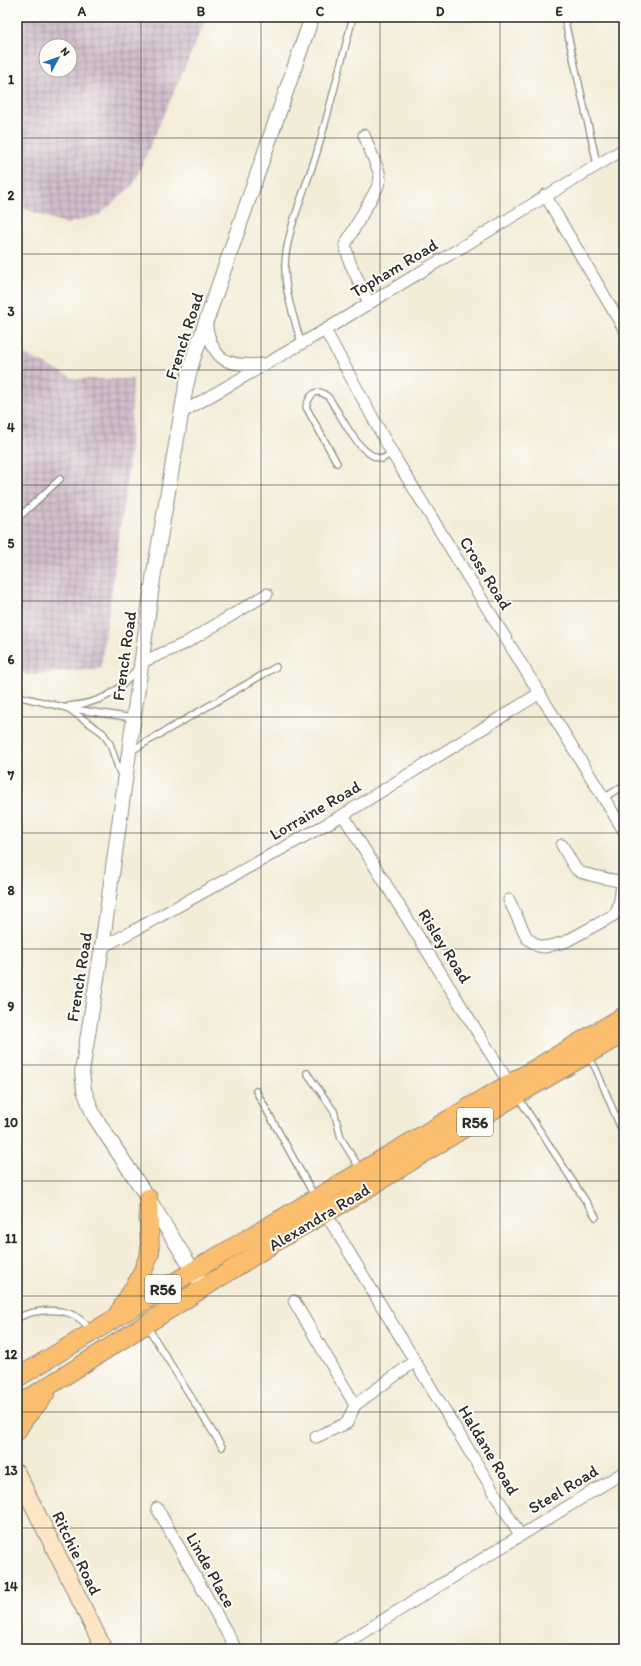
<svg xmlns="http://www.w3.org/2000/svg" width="641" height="1666" font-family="Itim,sans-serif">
	<defs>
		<pattern id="industrial-grid" width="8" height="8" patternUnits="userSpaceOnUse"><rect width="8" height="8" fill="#d1bdcb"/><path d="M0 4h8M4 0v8" fill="none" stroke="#aa9aa5"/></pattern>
	</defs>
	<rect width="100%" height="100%" fill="#fdfcf7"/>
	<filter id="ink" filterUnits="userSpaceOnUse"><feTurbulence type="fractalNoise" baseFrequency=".025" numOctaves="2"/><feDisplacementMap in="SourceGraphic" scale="8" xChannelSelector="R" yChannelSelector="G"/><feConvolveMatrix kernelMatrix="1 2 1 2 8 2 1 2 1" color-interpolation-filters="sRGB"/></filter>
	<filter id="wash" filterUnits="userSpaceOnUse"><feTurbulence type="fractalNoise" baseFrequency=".012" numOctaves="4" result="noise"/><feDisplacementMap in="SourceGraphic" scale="16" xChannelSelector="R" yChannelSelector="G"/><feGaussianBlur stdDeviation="0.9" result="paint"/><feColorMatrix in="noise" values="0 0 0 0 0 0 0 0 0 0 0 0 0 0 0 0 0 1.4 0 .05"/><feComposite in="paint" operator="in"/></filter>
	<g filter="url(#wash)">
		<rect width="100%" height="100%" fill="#f3ecd7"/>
		<g fill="url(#industrial-grid)" fill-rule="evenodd">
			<path d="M 17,17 L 207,17 L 133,185 L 99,215 L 66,224 L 17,206 ZM 46,46 L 70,46 L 70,70 L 46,70 Z"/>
			<polygon points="17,351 76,379 133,379 129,464 101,668 28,675 17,670"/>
		</g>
	</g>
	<g filter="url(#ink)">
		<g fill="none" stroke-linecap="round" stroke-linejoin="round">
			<defs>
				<g id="service">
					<polyline points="564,17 597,164"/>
					<path d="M 301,343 C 295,320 285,294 285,269 C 284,236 307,185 317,152 C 330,108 341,62 353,17"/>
					<path d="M 337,463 L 306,407 C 309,397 315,386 327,396 C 330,398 332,403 334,406 C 347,425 358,454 382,459 L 392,453"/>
					<polyline points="17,519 60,479"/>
					<polyline points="17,696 67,708 133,718"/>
					<path d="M 69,706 C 99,703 118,694 136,670"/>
					<polyline points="69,709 103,733 110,744 121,776"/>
					<polyline points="131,751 276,667"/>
					<polyline points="604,798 624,785"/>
					<polyline points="588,1056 596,1069 624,1136"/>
					<polyline points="307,1073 334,1111 341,1138 360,1169"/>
					<polyline points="256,1091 315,1197"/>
					<polyline points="518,1097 596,1217"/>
					<path d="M 17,1318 C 35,1309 66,1306 82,1321 C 85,1323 88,1327 90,1330"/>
					<polyline points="147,1326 222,1447"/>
				</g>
				<g id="minor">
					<polyline points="364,135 379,172 380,179 377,188 345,245 350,263 369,303"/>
					<polyline points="545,195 624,329"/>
					<path d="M 206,322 C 212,361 226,367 264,364"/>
					<polyline points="325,330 392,453 624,831"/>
					<polyline points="181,413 325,330 624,149"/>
					<polyline points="142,662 184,644 267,594"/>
					<polyline points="343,815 512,1088"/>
					<path d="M 562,845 C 567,853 571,863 577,870 C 580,874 614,880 623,882"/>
					<path d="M 509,900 L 527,938 L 538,946 L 545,947 L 565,942 L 614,915 C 623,903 618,893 624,881"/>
					<polyline points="102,947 135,930 343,815 540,693"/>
					<polyline points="323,1209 520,1535"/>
					<polyline points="294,1301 355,1405"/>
					<polyline points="316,1437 347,1423 355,1405 415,1361"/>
					<polyline points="157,1508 236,1649"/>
					<polyline points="336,1649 624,1472"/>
				</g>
				<polyline id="tertiary" points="203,1287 148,1198 94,1116 84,1090 82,1072 102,947 153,579 186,386 193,359 312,17"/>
				<polyline id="secondary" points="17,1473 104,1649"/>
				<g id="primary">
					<polyline points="118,1314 140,1278 150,1253 148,1198"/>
					<polyline points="17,1378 193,1271 624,1016"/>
					<polyline points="17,1406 285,1236 352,1198 517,1095 624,1033"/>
					<path d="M 17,1431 C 23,1416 38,1406 46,1392"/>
				</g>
			</defs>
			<use href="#service" stroke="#8f8c81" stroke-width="8"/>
			<use href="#minor" stroke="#8f8c81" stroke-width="13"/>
			<use href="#tertiary" stroke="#8f8c81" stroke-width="16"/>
			<use href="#secondary" stroke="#8f8c81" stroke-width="18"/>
			<use href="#primary" stroke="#8f8c81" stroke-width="20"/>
			<use href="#service" stroke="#fff" stroke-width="5.5"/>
			<use href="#minor" stroke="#fff" stroke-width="11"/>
			<use href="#tertiary" stroke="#fff" stroke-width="14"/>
			<use href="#secondary" stroke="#fde5c5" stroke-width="16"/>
			<use href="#primary" stroke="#fbbd6e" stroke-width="18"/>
		</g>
	</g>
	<path fill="none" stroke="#2b2b2b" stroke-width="1" stroke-opacity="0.55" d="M 141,17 L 141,1649M 261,17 L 261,1649M 380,17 L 380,1649M 500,17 L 500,1649M 17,138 L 624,138M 17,254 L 624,254M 17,370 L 624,370M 17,485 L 624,485M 17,601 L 624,601M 17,717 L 624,717M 17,833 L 624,833M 17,949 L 624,949M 17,1065 L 624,1065M 17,1181 L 624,1181M 17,1296 L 624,1296M 17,1412 L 624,1412M 17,1528 L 624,1528"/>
	<g text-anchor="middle" stroke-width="4" stroke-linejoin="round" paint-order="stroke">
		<g fill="#fdfcf7" stroke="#6a6a68" stroke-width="1">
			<rect x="457" y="1108" width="36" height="28" rx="3"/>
			<rect x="145" y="1275" width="36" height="28" rx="3"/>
		</g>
		<g font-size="16" font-weight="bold" fill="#2b2b2b">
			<text x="475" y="1128">R56</text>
			<text x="163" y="1295">R56</text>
		</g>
		<g font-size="17" fill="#2b2b2b" stroke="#fdfcf7">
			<text transform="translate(394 268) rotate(-31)" y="6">Topham Road</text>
			<text transform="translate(184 336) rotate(-72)" y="6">French Road</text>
			<text transform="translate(486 573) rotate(58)" y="6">Cross Road</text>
			<text transform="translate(124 656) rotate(-82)" y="6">French Road</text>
			<text transform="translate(315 810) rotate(-30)" y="6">Lorraine Road</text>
			<text transform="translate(445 946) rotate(58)" y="6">Risley Road</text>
			<text transform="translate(79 977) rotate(-81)" y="6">French Road</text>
			<text transform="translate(319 1217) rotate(-31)" y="6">Alexandra Road</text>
			<text transform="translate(489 1450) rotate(59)" y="6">Haldane Road</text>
			<text transform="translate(563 1489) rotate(-31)" y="6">Steel Road</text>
			<text transform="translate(77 1553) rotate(64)" y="6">Ritchie Road</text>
			<text transform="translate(211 1570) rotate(61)" y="6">Linde Place</text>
		</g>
	</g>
	<rect width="641" height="1666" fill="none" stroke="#fdfcf7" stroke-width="44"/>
	<g transform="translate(58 58) rotate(49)"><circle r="19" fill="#fdfcf7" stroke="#a9a8a5"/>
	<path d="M0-3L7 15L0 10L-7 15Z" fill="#1f6fb2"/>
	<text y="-6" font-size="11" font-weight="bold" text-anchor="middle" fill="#2b2b2b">N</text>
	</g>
	<rect x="22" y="22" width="597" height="1622" fill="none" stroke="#2b2b2b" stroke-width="1.5"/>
	<g font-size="13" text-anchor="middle" font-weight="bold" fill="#2b2b2b">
		<text x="82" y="16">A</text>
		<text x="201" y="16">B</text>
		<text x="320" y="16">C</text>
		<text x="440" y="16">D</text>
		<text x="559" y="16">E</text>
		<text x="11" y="84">1</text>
		<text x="11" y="200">2</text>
		<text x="11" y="316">3</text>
		<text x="11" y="432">4</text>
		<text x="11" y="548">5</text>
		<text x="11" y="664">6</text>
		<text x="11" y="780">7</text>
		<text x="11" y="895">8</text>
		<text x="11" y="1011">9</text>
		<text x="11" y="1127">10</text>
		<text x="11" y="1243">11</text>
		<text x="11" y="1359">12</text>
		<text x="11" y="1475">13</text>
		<text x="11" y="1591">14</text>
	</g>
</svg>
